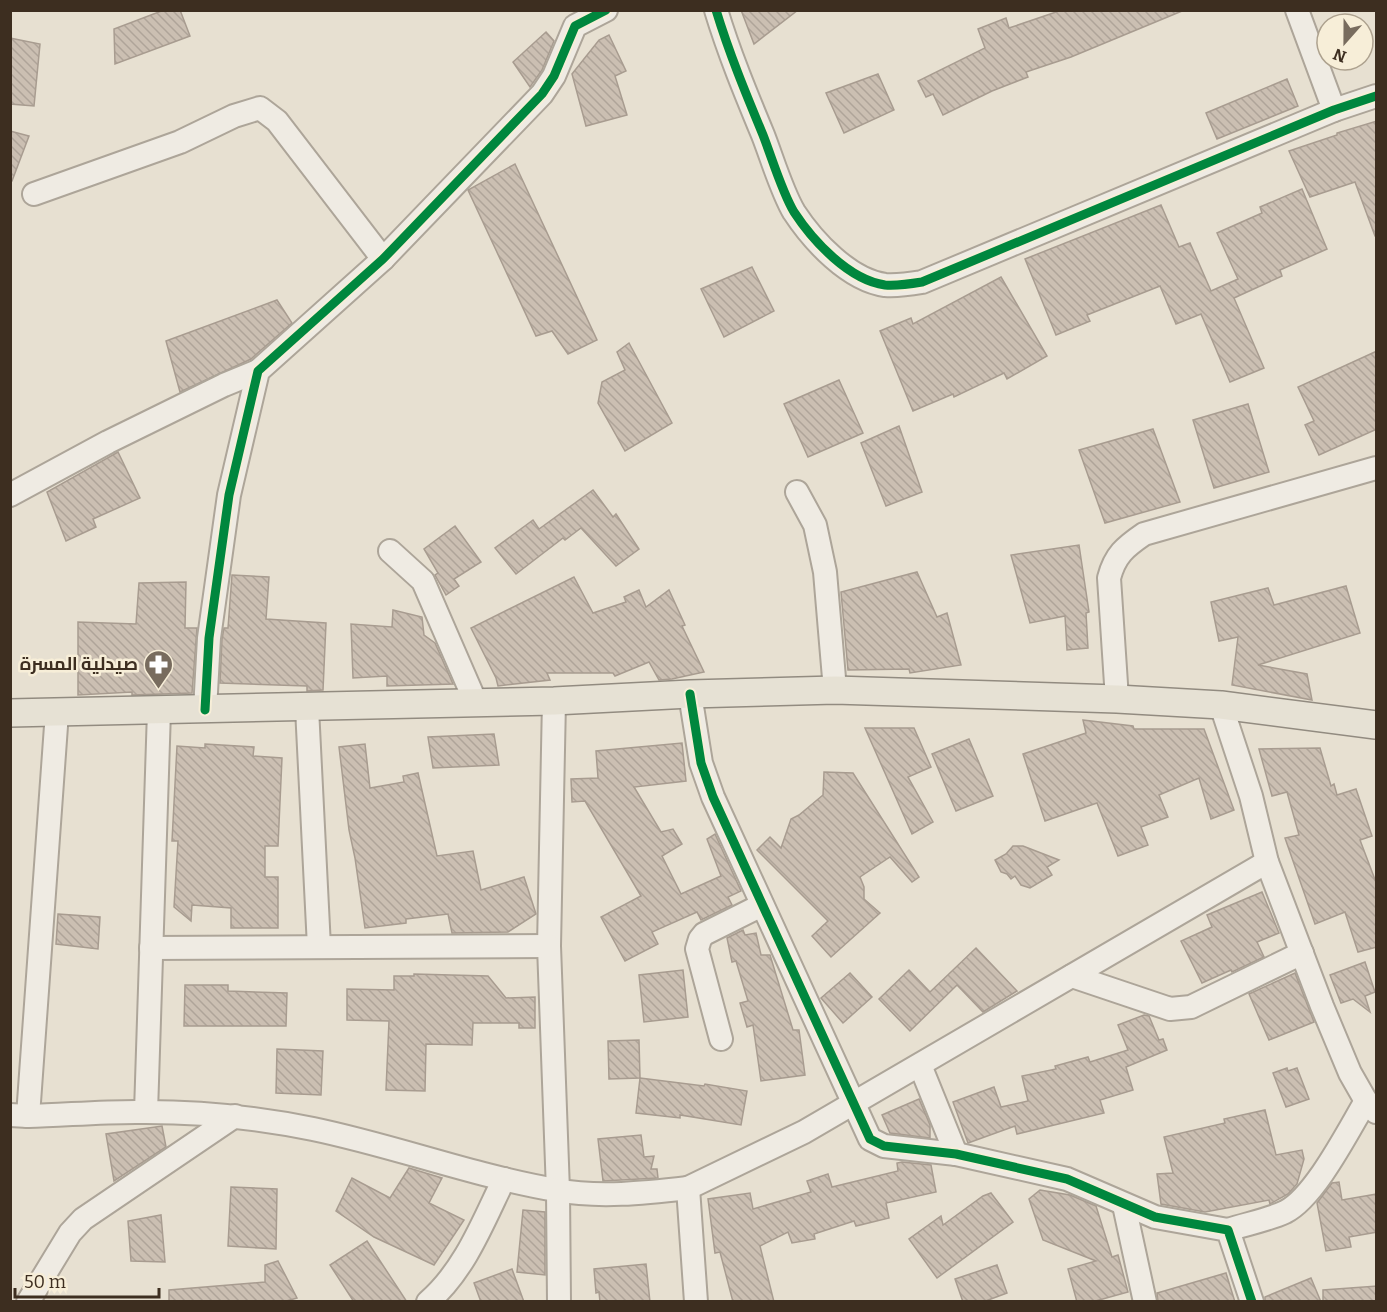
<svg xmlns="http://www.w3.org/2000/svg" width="1387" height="1312" font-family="Bitter,Cairo,serif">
	<defs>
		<pattern id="building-back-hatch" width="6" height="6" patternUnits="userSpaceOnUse" patternTransform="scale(1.5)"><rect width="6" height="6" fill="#cbbfb2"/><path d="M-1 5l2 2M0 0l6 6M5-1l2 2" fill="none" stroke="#afa499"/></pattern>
	</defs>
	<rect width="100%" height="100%" fill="#e7e0d1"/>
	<g fill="url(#building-back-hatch)" stroke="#a89c90" stroke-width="1.5">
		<polygon points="164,10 180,10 190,36 115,64 114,29"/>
		<polygon points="741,10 798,10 754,44"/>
		<polygon points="1059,11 1182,11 1071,57 1026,72 1028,77 992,91 943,115 933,94 926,97 918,81 985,48 978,29 1006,18 1009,28"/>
		<polygon points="546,32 554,41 542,70 530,87 513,62"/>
		<polygon points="609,35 626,71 615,76 627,115 586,126 572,74 599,40"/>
		<polygon points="10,38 40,44 34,106 10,104"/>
		<polygon points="878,74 894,110 844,133 826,93"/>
		<polygon points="1287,79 1298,106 1217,139 1206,113"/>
		<polygon points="1377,121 1377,236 1375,236 1355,182 1310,197 1289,151 1337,135 1337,133"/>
		<polygon points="10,131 29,136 12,181 10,181"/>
		<polygon points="515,164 597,340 568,354 552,331 536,336 468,190"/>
		<polygon points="1302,189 1327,249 1280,270 1282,276 1234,298 1264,368 1230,382 1201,314 1176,324 1160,286 1087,315 1090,321 1056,335 1025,259 1161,205 1179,247 1190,243 1211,291 1238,279 1217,233 1262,213 1260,207"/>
		<polygon points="752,267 774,311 724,337 701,289"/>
		<polygon points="1001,277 1047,356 1007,379 1004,373 954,397 953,394 913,411 880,331 911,318 913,324"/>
		<polygon points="277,300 292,323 251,359 180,392 166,341"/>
		<polygon points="629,343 672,423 625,451 598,403 602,382 625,370 617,352"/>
		<polygon points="1377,351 1377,429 1319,455 1305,425 1314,421 1298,387"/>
		<polygon points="839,380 863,433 808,457 784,404"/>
		<polygon points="1248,404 1269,472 1214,488 1193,420"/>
		<polygon points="899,426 922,492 886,506 861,443"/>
		<polygon points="1153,429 1180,502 1105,523 1079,450"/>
		<polygon points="118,452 140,498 93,519 96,527 66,541 47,492"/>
		<polygon points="593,490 613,517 616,514 639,549 616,566 581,528 565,540 563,538 516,574 495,548 533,520 539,529"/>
		<polygon points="455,526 481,562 454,579 459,586 446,595 435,575 438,573 424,549"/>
		<polygon points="1079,545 1089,612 1086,613 1088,648 1067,650 1065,616 1030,623 1011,555"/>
		<polygon points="917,572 937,617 947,613 961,665 910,673 909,669 848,670 841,592"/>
		<polygon points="232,575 269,577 266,619 326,623 323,690 307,691 307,686 220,683 222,639 224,628 228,628"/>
		<polygon points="574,577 593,613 626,602 624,597 639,590 646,607 669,590 685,625 682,626 704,672 672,679 659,680 649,662 615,676 613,673 547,673 550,680 498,686 496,678 471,628"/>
		<polygon points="186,582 185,628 197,628 192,693 132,695 132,692 78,695 78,622 136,624 139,583"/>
		<polygon points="1346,586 1360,633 1258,665 1307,674 1312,700 1232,685 1238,637 1219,641 1211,602 1268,588 1274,605"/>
		<polygon points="393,610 422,617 424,635 435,643 453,684 387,686 387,676 353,678 351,624 392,627"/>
		<polygon points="1083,720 1133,726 1134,729 1204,729 1234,810 1211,819 1199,778 1159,795 1168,817 1141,827 1148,845 1118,856 1097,803 1045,821 1023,754 1086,733"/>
		<polygon points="865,728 914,728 931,767 908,777 933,822 912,834"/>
		<polygon points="494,734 499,765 433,768 428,737"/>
		<polygon points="969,739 993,796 956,811 932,754"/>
		<polygon points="682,743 686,781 634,787 661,832 673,829 682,844 662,856 681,894 721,876 707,839 715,834 741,891 728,897 732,905 701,920 697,912 652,932 658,944 625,961 601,917 641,896 585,801 572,802 571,779 598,778 596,751"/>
		<polygon points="205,744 254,747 253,756 282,758 278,846 265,846 265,877 278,877 278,928 231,928 231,908 192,905 191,921 174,907 178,841 172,841 177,746 205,748"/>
		<polygon points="365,744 370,788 404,782 403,776 418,773 437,856 473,851 481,890 524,877 536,914 508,932 452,933 448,914 406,919 406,923 365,928 355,858 349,830 339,747"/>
		<polygon points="1320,748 1331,786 1334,784 1337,795 1356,789 1372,836 1360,840 1377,885 1377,947 1358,952 1345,912 1315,924 1285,838 1299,835 1287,792 1272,796 1259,749"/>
		<polygon points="824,772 853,773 919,877 912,882 890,857 860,877 864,887 864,899 880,913 831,957 812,936 828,921 757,850 770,837 781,848 791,819 799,815 823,795"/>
		<polygon points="1013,846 1023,846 1059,860 1047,867 1052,875 1030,888 1021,885 1015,876 1011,879 1007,874 1001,872 995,860 1006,854"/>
		<polygon points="1262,892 1279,933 1257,942 1264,957 1232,972 1231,970 1202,983 1181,941 1212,927 1207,915"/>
		<polygon points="58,914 100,917 98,949 56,944"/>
		<polygon points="743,930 745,935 756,933 761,955 770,955 793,1030 799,1030 805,1075 761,1081 753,1025 747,1027 740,1003 748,1001 736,961 732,962 727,938"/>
		<polygon points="976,948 1017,991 983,1012 957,985 910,1031 879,999 909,970 930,992"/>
		<polygon points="1365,962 1375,992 1365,996 1370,1012 1353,999 1341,1003 1330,975"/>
		<polygon points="683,970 688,1017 644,1022 639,975"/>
		<polygon points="850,973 872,997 843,1023 821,998"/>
		<polygon points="1295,973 1314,1022 1269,1040 1249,994"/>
		<polygon points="414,974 488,976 506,998 535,997 535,1028 519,1028 519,1023 473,1023 472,1045 426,1044 425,1091 386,1090 389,1021 347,1020 347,989 394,990 394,976 414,976"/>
		<polygon points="185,985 228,985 228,991 287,993 286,1026 184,1026"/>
		<polygon points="1144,1015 1149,1016 1159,1040 1163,1039 1167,1050 1126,1067 1133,1090 1100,1100 1104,1113 1017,1134 1015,1126 968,1143 953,1102 994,1087 1001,1107 1028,1101 1022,1076 1056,1069 1055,1066 1088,1057 1090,1062 1128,1050 1118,1025"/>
		<polygon points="639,1040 640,1078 609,1079 608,1041"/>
		<polygon points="277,1049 323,1051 321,1095 276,1093"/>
		<polygon points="1287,1068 1288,1071 1297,1068 1309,1099 1286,1107 1273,1073"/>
		<polygon points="640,1078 704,1086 705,1084 747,1091 741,1125 680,1115 680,1118 636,1113"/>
		<polygon points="919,1099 930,1125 930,1138 890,1133 882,1115"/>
		<polygon points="1265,1110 1276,1155 1302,1150 1304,1159 1297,1184 1288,1194 1270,1204 1269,1200 1205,1212 1161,1204 1157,1174 1173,1173 1164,1137 1225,1123 1224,1119"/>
		<polygon points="162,1126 166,1147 114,1181 106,1134"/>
		<polygon points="641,1135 644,1157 654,1156 651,1169 657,1169 658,1178 603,1181 598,1139"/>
		<polygon points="902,1162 931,1165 936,1192 886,1203 889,1218 856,1226 854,1221 814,1234 815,1239 792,1243 788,1232 760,1246 774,1302 733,1302 720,1252 715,1253 708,1199 750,1193 753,1209 811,1192 807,1181 828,1174 832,1187 898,1171 897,1163"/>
		<polygon points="409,1168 442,1178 429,1203 464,1220 434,1265 374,1237 336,1211 352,1178 390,1198"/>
		<polygon points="1339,1182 1342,1200 1377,1194 1377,1232 1349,1237 1351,1247 1326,1251 1317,1203 1332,1183"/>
		<polygon points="231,1187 277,1189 276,1249 228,1246"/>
		<polygon points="1040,1190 1070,1195 1096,1206 1112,1257 1118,1255 1128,1292 1092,1302 1077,1302 1068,1269 1096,1261 1043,1240 1029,1199"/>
		<polygon points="991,1193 1013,1222 937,1278 909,1239 941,1216 943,1225 983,1196"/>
		<polygon points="523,1210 545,1212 545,1275 517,1272"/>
		<polygon points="161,1215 165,1262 131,1261 128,1221"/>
		<polygon points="367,1241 407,1302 354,1302 330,1265"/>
		<polygon points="278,1261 297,1298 283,1302 169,1302 169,1290 265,1282 265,1265"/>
		<polygon points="646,1264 650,1302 600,1302 599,1292 596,1293 594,1269"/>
		<polygon points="997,1265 1007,1293 983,1302 963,1302 955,1279"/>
		<polygon points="512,1269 524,1302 481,1302 474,1283"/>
		<polygon points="1226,1273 1235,1302 1158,1302 1157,1293"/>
		<polygon points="1311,1278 1321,1302 1265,1302 1265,1297"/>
		<polygon points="1377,1286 1377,1302 1323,1302 1323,1290"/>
	</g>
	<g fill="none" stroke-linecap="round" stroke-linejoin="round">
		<defs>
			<g id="minor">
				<path d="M 716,10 C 729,53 746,94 763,135 C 772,158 782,192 794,212 C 813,241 849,280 885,285 C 898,286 910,284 922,282 L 1334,110 L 1376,96"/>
				<polyline points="1297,10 1334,110"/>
				<polyline points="34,194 180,142 234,116 260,108 277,121 383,259"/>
				<polyline points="797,492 815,525 825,572 835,690"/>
				<polyline points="10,495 108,442 224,385 258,371"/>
				<polyline points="390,551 423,581 476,703"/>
				<polyline points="690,694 701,763 713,797 870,1139 884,1146 956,1154 1067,1179 1155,1217 1228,1230 1252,1302"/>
				<path d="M 1117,699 L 1109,578 C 1115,555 1125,547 1144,534 L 1376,468"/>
				<polyline points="554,701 549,946 558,1191 559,1302"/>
				<polyline points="1221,705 1251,796 1267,862 1322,1006 1350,1073 1366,1101 1376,1112"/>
				<polyline points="307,708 319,947"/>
				<polyline points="205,710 209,638 229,495 258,371 383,259 542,94 554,76 575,26 606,10"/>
				<polyline points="151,948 549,946"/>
				<polyline points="1072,976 1170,1009 1191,1007 1302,953"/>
				<polyline points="721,1039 697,949 700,939 704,934 762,905"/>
				<polyline points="920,1065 956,1154"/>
				<polyline points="146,1112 159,711"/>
				<path d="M 10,1115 L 28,1116 C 67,1115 107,1111 146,1112 C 202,1112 259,1118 313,1129 C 395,1146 474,1176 556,1190 C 599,1198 644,1193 688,1188"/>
				<polyline points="28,1116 57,712"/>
				<polyline points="1124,1205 1145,1302"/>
				<path d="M 1228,1230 C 1246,1224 1268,1220 1285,1212 C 1315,1197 1348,1131 1366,1101"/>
				<polyline points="28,1302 70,1233 83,1219 235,1116"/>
				<path d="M 428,1302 C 465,1270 483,1222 504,1179"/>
				<polyline points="696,1302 688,1188 804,1132 1267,862"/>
			</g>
			<polyline id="major" points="10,713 554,701 690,694 835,690 1117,699 1221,705 1376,725"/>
		</defs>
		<use href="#minor" stroke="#ada599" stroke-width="26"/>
		<use href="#major" stroke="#928b80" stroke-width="30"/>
		<use href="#minor" stroke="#efebe3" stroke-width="22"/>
		<use href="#major" stroke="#e6e1d4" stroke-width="27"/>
		<defs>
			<g id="cycleway">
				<path d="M 716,10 C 729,53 746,94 763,135 C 772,158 782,192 794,212 C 813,241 849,280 885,285 C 898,286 910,284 922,282 L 1334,110 L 1376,96"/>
				<polyline points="690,694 701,763 713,797 870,1139 884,1146 956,1154 1067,1179 1155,1217 1228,1230 1252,1302"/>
				<polyline points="205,710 209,638 229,495 258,371 383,259 542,94 554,76 575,26 606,10"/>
			</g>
		</defs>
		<use href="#cycleway" stroke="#f7eed8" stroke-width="13"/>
		<use href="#cycleway" stroke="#00873e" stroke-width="9"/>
	</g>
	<defs>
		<symbol id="pharmacy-pin" viewBox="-11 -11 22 30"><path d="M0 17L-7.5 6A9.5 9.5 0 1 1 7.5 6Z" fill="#786c5e" stroke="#f7eed8"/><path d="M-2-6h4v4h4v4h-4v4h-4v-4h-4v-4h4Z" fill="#fff"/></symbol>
	</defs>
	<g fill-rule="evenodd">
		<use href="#pharmacy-pin" x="142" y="648" width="33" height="45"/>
	</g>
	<g text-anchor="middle" stroke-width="5" stroke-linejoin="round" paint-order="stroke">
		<g font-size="18" font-weight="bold" fill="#3d2e20" stroke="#f7eed8" text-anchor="end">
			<text x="138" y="670">صيدلية المسرة</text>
		</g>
	</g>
	<rect width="1387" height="1312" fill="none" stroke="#3d2e20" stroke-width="24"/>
	<g transform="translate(1345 42) rotate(201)"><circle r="28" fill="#f7eed8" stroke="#ada18e" stroke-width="1.5"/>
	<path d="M0-4.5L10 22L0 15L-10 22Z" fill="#786c5e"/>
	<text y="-9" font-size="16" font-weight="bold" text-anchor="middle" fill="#3d2e20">N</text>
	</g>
	<path d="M15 1288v9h144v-9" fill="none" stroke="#3d2e20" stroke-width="3"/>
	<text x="24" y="1288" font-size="18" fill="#3d2e20" stroke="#f7eed8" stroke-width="4.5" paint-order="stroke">50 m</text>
</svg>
